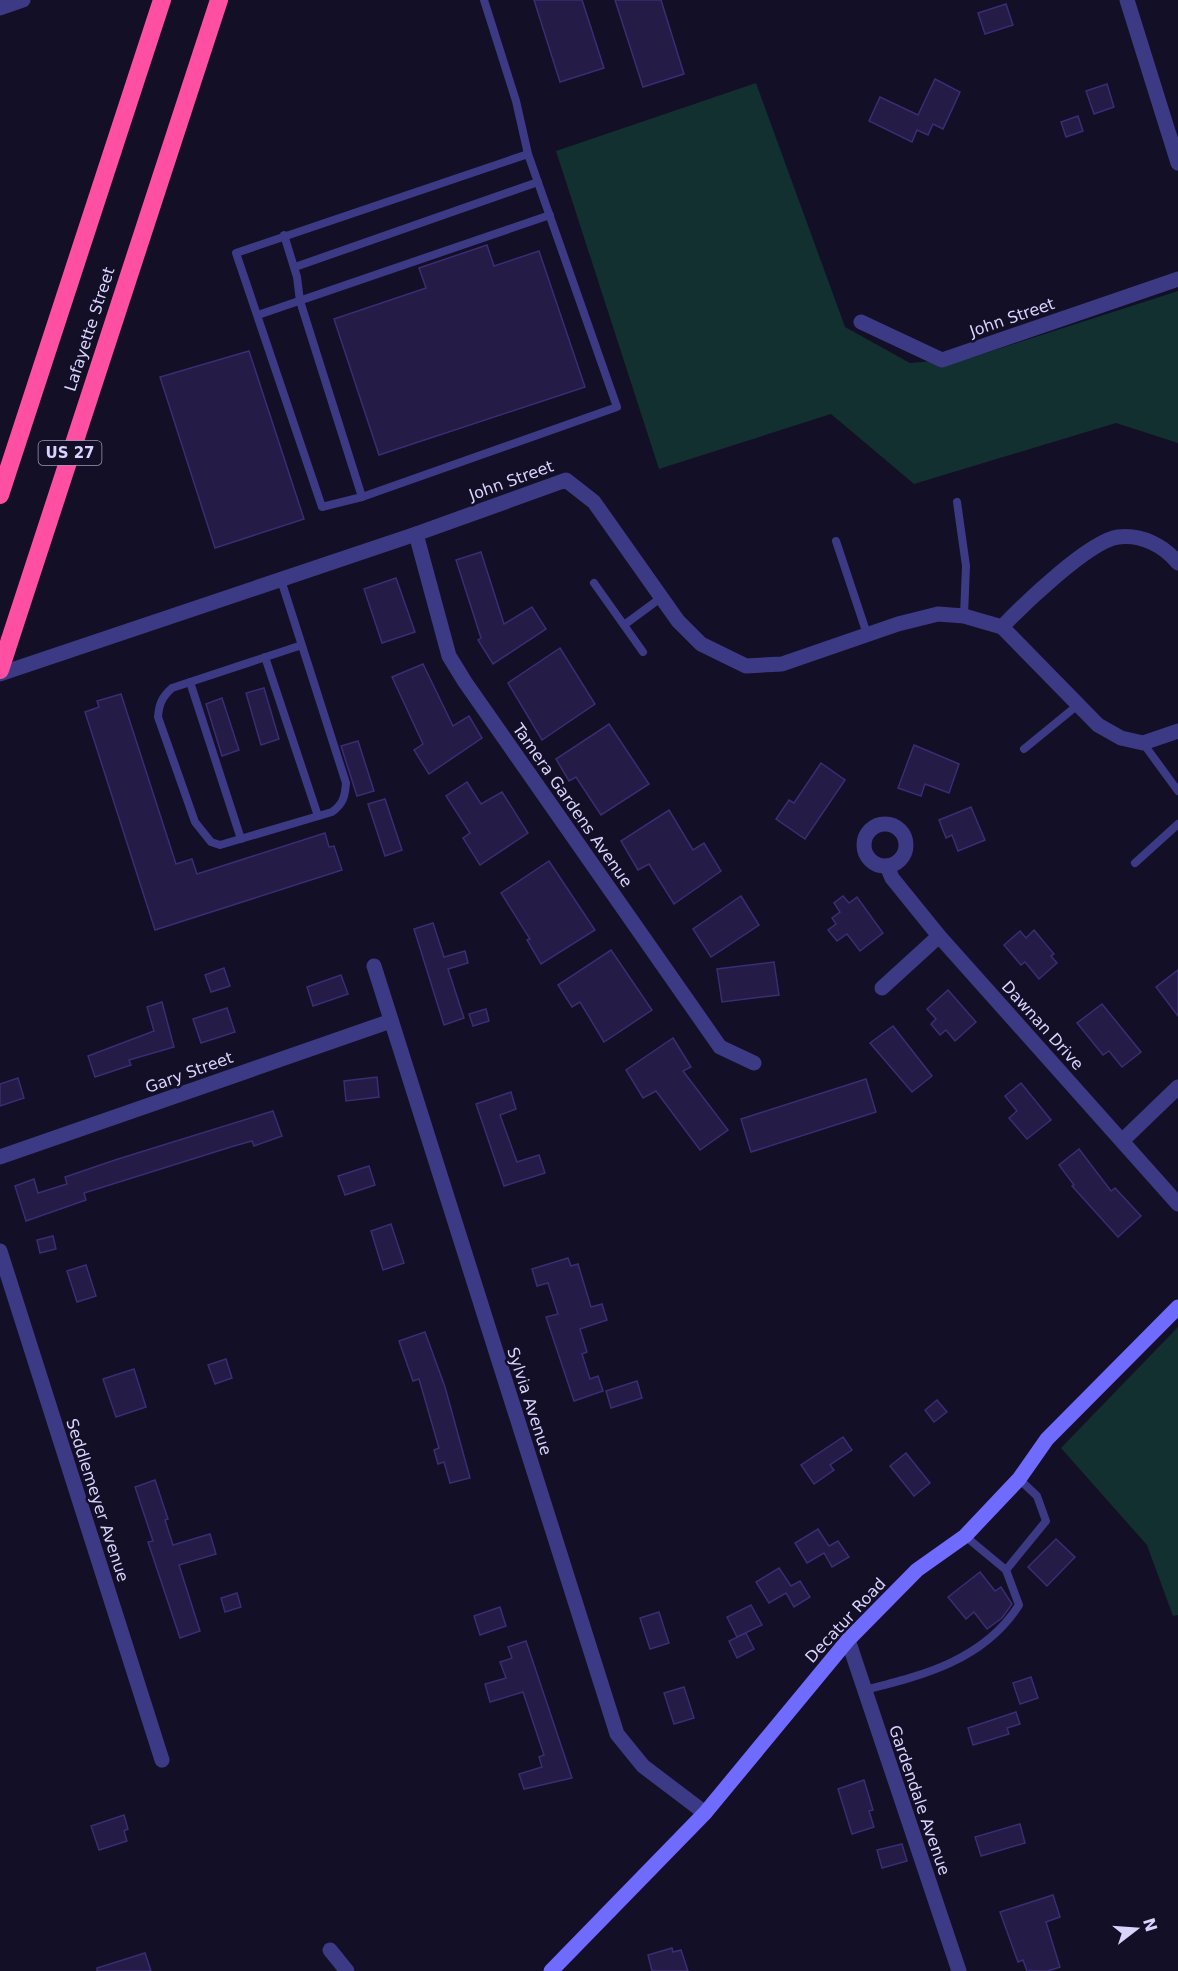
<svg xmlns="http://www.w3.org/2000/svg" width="1178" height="1971" font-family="'DejaVu Sans',sans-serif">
	<rect width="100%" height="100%" fill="#130f26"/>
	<g fill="#12302f">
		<polygon points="756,83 845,327 910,363 970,358 1178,291 1178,443 1116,423 914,484 831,414 659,469 556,151"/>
		<polygon points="1178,1327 1178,1615 1173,1616 1147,1545 1061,1448"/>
	</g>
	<g fill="#241b47" stroke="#3b2d73" stroke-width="1.5">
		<polygon points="534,0 582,0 604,68 560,82"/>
		<polygon points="615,0 661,0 684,74 643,87"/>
		<polygon points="1006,4 1013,25 985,34 978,13"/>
		<polygon points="935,79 960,92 943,129 933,124 928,135 917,130 912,142 869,121 880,97 918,115"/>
		<polygon points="1107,84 1114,107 1094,114 1086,91"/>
		<polygon points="1078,116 1083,131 1066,137 1061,122"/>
		<polygon points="487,245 494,266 539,251 585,387 379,455 334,319 426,288 419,268"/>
		<polygon points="249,351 304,519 215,548 160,377"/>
		<polygon points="481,552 504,624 532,607 546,629 493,664 478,640 481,638 456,560"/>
		<polygon points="396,578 415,632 382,643 364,589"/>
		<polygon points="560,648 595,704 542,740 508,683"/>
		<polygon points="423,664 453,726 469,716 482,738 429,774 414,750 423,744 392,677"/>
		<polygon points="264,688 279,739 261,745 246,693"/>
		<polygon points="121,694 176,864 192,859 197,874 325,833 329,847 334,846 342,870 155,930 85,712 99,707 97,701"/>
		<polygon points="222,698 239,750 222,756 206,704"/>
		<polygon points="609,724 649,784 601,815 576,777 569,781 556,759"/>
		<polygon points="358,741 374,791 357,796 341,746"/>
		<polygon points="914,745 959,764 949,793 925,784 921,796 898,788"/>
		<polygon points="821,763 845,780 805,839 776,819 789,800 794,803"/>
		<polygon points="467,782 481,804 502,792 528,833 480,865 463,838 470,833 446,796"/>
		<polygon points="385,799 402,850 385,856 368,804"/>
		<polygon points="971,807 985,840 958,851 952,835 946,838 939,820"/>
		<polygon points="669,810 693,850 704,843 721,871 674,904 649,864 638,870 621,841"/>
		<polygon points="549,861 595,930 541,964 527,940 530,939 501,893"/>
		<polygon points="741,896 759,925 711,957 693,929"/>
		<polygon points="843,896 849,903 857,897 883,933 860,951 847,934 837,941 828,930 836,924 832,918 840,912 834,903"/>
		<polygon points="433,923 444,957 465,951 468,963 448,969 464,1018 444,1025 414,929"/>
		<polygon points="1034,930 1054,954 1051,956 1057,963 1039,979 1025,962 1021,965 1004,945 1020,931 1026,938"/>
		<polygon points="611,950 652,1010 604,1042 580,1002 572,1007 558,985"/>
		<polygon points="774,962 779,995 722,1002 717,969"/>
		<polygon points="224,968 230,986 211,992 205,975"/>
		<polygon points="1178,970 1178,1016 1156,987"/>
		<polygon points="341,975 348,994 313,1006 307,987"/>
		<polygon points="948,990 976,1022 955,1041 946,1030 940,1035 931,1024 936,1019 927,1009"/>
		<polygon points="162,1002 174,1047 129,1060 131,1065 95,1077 88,1056 154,1031 147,1007"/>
		<polygon points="1102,1004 1141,1052 1122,1067 1109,1051 1103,1055 1077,1023"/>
		<polygon points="227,1008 235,1032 201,1043 193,1019"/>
		<polygon points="486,1009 489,1021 473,1026 469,1014"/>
		<polygon points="893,1026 932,1076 912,1092 870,1043"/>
		<polygon points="673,1038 691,1067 683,1071 728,1130 700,1150 656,1091 643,1098 626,1070"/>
		<polygon points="377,1077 379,1097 346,1101 344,1081"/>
		<polygon points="18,1078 24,1098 0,1106 0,1084"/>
		<polygon points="866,1079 876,1112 751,1152 741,1119"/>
		<polygon points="1021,1083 1051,1120 1027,1139 1009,1118 1017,1111 1005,1096"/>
		<polygon points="511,1092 516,1109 500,1115 517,1162 539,1155 545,1173 504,1186 476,1104"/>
		<polygon points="273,1111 282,1136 254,1146 252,1141 234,1146 84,1193 86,1200 26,1221 15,1186 34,1179 38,1193 67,1184 65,1177 118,1159"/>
		<polygon points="1079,1149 1111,1191 1115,1188 1141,1216 1118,1237 1072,1186 1074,1185 1059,1165"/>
		<polygon points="369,1166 375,1185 345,1195 338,1176"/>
		<polygon points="391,1224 404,1263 383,1270 371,1231"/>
		<polygon points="53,1236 56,1249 40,1253 37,1240"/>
		<polygon points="568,1258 571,1266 578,1264 591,1307 602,1304 607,1320 580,1329 587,1352 582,1354 590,1379 598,1376 603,1391 574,1401 546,1317 558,1314 548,1283 537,1286 532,1269"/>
		<polygon points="86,1265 96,1296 77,1302 67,1271"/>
		<polygon points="425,1332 445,1387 470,1478 450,1483 444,1462 438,1464 434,1450 439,1448 419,1379 413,1381 399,1341"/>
		<polygon points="226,1359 232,1378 215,1384 208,1365"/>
		<polygon points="134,1369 146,1407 116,1417 103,1379"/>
		<polygon points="637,1381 642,1398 611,1408 606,1391"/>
		<polygon points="937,1400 947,1412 934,1422 925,1410"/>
		<polygon points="843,1437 852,1450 830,1465 834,1470 814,1484 801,1465"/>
		<polygon points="906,1453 930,1483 914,1496 890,1466"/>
		<polygon points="155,1480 168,1519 165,1520 173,1545 210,1534 216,1554 179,1565 200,1631 180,1638 148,1542 153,1541 135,1487"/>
		<polygon points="818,1529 829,1546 838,1541 849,1557 832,1567 824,1553 807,1563 795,1543"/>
		<polygon points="1056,1539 1075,1557 1047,1586 1028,1567"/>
		<polygon points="779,1568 791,1586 800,1581 810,1597 794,1607 786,1593 769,1603 756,1582"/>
		<polygon points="980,1572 995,1591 1001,1587 1012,1604 1002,1618 987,1629 974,1612 966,1619 948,1597"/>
		<polygon points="237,1593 241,1607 225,1612 221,1598"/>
		<polygon points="751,1605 762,1625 737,1637 727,1617"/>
		<polygon points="500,1607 506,1626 480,1635 474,1616"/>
		<polygon points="659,1612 669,1643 650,1649 640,1618"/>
		<polygon points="746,1633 754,1649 737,1658 729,1641"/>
		<polygon points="526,1641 572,1778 524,1789 519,1774 542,1767 539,1757 544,1755 523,1692 490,1702 485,1684 506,1678 500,1662 512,1658 508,1647"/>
		<polygon points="1031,1677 1038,1698 1020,1704 1013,1683"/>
		<polygon points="684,1687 694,1718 674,1724 664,1693"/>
		<polygon points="1016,1712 1020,1724 1007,1728 1009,1734 973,1745 968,1728"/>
		<polygon points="864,1780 873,1810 869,1811 874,1827 852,1834 838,1789"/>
		<polygon points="124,1815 128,1829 124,1831 127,1841 99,1850 91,1826"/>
		<polygon points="1020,1824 1025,1843 981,1856 975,1837"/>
		<polygon points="902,1844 907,1861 882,1868 877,1850"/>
		<polygon points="1053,1895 1060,1917 1046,1922 1060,1967 1048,1971 1027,1971 1023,1960 1018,1962 1000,1912"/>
		<polygon points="672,1948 673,1952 681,1950 688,1971 652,1971 648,1955"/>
		<polygon points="145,1953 151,1971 97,1971 97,1968"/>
	</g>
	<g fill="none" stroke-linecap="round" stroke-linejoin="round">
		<g stroke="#3d3a85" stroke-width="8">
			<polyline points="484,0 516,101 528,154 236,253 322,507 362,497 617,407 528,154"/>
			<polyline points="284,235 297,277 300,301 362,497"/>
			<polyline points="295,267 538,182"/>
			<polyline points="258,315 550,215"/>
			<polyline points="957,502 966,566 964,616"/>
			<polyline points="836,541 867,634"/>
			<path d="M 281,580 L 346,783 C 345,797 343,804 332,812 L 220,845 L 211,842 L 195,822 L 158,717 C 159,704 162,697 172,688 L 302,645"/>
			<polyline points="594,583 643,652"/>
			<polyline points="624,625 662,597"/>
			<polyline points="265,657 318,816"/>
			<polyline points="190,682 241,839"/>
			<polyline points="1143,743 1178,791"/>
			<polyline points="1024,749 1079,704"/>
			<polyline points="1135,863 1178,824"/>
			<polyline points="965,1536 1006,1570 1046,1521 1037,1496 1019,1479"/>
			<path d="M 865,1690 C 924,1675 984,1660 1019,1605 L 1006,1570"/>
		</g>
		<g stroke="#3d3a85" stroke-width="15">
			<polyline points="1127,0 1178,163"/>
			<polyline points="0,8 23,0"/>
			<polyline points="861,322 942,360 1178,279"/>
			<polyline points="416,534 449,656 465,682 720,1047 754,1063"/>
			<path d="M 1002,627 C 1023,605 1089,541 1118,537 C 1142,534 1164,546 1178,563"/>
			<polyline points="0,674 416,534 566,480 594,502 678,621 701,644 746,666 782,664 898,624 938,614 964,616 1002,627 1098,725 1121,738 1143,743 1178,731"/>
			<circle cx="885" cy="845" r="21"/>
			<polyline points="887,866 892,878 939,936 1178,1204"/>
			<polyline points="374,966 617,1734 643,1766 705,1813"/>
			<polyline points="882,988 939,936"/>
			<polyline points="1123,1140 1178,1087"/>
			<polyline points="0,1157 391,1021"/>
			<polyline points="0,1251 162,1760"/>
			<polyline points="848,1640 959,1971"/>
			<polyline points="330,1950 347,1971"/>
		</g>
		<polyline stroke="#6f6bff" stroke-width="15" points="551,1971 705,1813 848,1640 917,1570 965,1536 1019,1479 1047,1439 1178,1307"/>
		<g stroke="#ff4fa3" stroke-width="18">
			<polyline points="0,495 162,0"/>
			<polyline points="0,670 219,0"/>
		</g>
	</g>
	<g text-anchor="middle" stroke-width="5" stroke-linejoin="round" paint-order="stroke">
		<rect fill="#130f26" stroke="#9e99be" stroke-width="1.5" x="38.5" y="441" width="63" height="24" rx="4.5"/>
		<g font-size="15" font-weight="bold" fill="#d9d4ff">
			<text x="70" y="458">US 27</text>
		</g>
		<g font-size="16" fill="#d9d4ff" stroke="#130f26">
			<text transform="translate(1012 317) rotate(-19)" y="6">John Street</text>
			<text transform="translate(89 329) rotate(-72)" y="6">Lafayette Street</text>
			<text transform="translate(511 480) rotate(-20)" y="6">John Street</text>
			<text transform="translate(573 805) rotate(55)" y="6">Tamera Gardens Avenue</text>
			<text transform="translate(1043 1025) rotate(48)" y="6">Dawnan Drive</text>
			<text transform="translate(189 1072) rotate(-20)" y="6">Gary Street</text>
			<text transform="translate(530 1401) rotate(72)" y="6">Sylvia Avenue</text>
			<text transform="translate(98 1500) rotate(72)" y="6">Seddlemeyer Avenue</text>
			<text transform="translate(845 1620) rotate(-47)" y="6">Decatur Road</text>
			<text transform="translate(920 1800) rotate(71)" y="6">Gardendale Avenue</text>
		</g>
	</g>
	<g transform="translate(1136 1929) rotate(73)" stroke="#130f26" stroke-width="4.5" paint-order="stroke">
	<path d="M0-4.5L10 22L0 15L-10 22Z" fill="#d9d4ff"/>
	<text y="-9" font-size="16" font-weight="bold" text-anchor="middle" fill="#d9d4ff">N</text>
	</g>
</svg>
